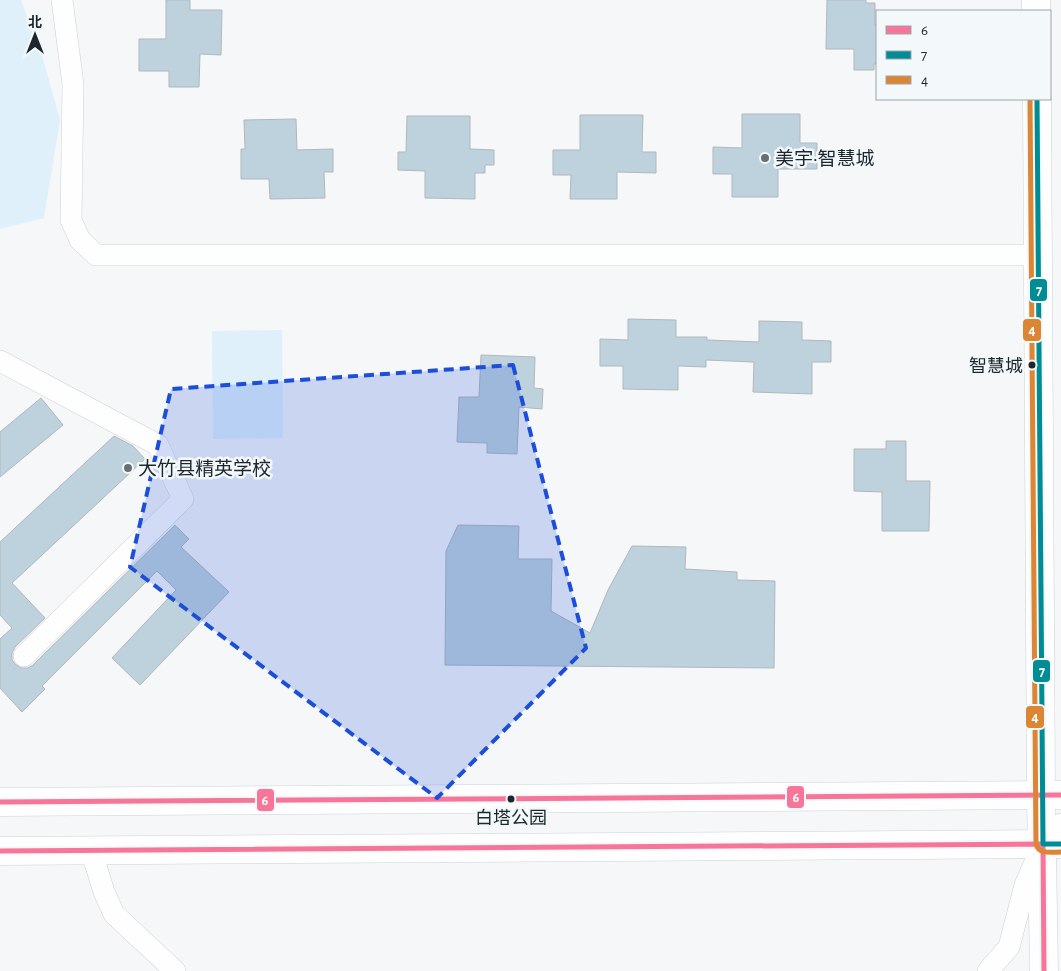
<svg xmlns="http://www.w3.org/2000/svg" width="1061" height="971" font-family="'Alegreya Sans','Noto Sans SC',sans-serif">
	<rect width="100%" height="100%" fill="#f5f7f9"/>
	<g fill="#dff0fb">
		<polygon points="0,0 21,0 43,59 60,120 44,218 0,229"/>
		<polygon points="282,330 283,438 213,439 212,331"/>
	</g>
	<g fill="#bed2dd" stroke="#b1b7bb">
		<polygon points="166,0 190,0 190,10 222,10 221,55 200,54 199,87 169,87 169,71 139,71 139,39 166,39"/>
		<polygon points="827,0 866,0 866,3 875,3 875,25 877,25 877,64 874,64 874,70 854,70 854,49 826,49"/>
		<polygon points="742,114 800,114 800,143 817,143 817,169 778,169 778,197 732,197 732,174 713,174 713,147 742,148"/>
		<polygon points="580,115 643,115 642,152 656,152 656,173 617,172 617,199 570,199 571,175 553,175 553,150 580,150"/>
		<polygon points="407,116 470,116 470,149 494,150 494,165 485,165 485,173 475,173 475,199 425,198 425,171 398,170 398,152 406,152"/>
		<polygon points="296,119 297,150 333,149 333,172 324,172 325,198 270,199 269,179 241,179 241,149 245,149 244,120"/>
		<polygon points="628,319 676,320 676,337 707,337 707,340 759,342 759,321 802,322 802,340 831,341 831,362 812,362 812,394 753,392 754,362 706,360 706,367 678,366 678,390 623,389 623,366 600,366 600,339 628,340"/>
		<polygon points="481,355 535,357 534,388 543,389 542,409 519,407 517,454 487,453 487,443 457,442 459,397 479,397"/>
		<polygon points="41,398 63,425 0,477 0,432"/>
		<polygon points="114,436 133,446 145,459 12,583 45,618 15,647 12,653 12,660 15,664 21,668 28,668 33,665 175,525 189,539 181,547 229,592 140,685 112,658 176,590 157,571 42,686 45,689 22,712 0,688 0,639 12,628 0,615 0,542"/>
		<polygon points="886,441 906,441 906,481 930,481 929,531 882,531 882,492 854,491 854,449 886,449"/>
		<polygon points="458,525 519,526 518,559 552,559 551,611 590,633 608,590 632,546 686,547 685,569 737,572 737,580 775,581 774,668 445,665 446,551"/>
	</g>
	<g fill="none" stroke-linecap="round" stroke-linejoin="round">
		<defs>
			<g id="minor">
				<polyline points="62,0 73,84 71,220 80,240 96,255 1038,255"/>
				<polyline points="0,361 158,445 183,499 24,656"/>
				<polyline points="91,850 104,892 114,914 175,971"/>
				<polyline points="988,971 1009,947 1025,885 1043,844 1061,824"/>
			</g>
			<g id="major">
				<polyline points="1036,0 1036,11"/>
				<polyline points="1037,99 1041,795"/>
			</g>
			<g id="highway">
				<polyline points="1041,795 1044,971"/>
				<polyline points="0,802 1061,795"/>
				<polyline points="0,851 1061,844"/>
			</g>
		</defs>
		<use href="#minor" stroke="#ccd2d5" stroke-width="22"/>
		<use href="#major" stroke="#ccd2d5" stroke-width="29"/>
		<use href="#highway" stroke="#ccd2d5" stroke-width="29"/>
		<use href="#minor" stroke="#fefefe" stroke-width="21"/>
		<use href="#major" stroke="#fefefe" stroke-width="28"/>
		<use href="#highway" stroke="#fefefe" stroke-width="28"/>
		<defs>
			<g id="bus-1">
				<polyline points="0,802 1061,795"/>
				<polyline points="0,851 1043,844 1044,971"/>
			</g>
			<polyline id="bus-2" points="1037,99 1043,844 1061,844"/>
			<path id="bus-3" d="M 1030,99 L 1036,844 C 1039,855 1052,852 1061,852"/>
		</defs>
		<use href="#bus-1" stroke="#f3f8fb" stroke-width="9"/>
		<use href="#bus-2" stroke="#f3f8fb" stroke-width="9"/>
		<use href="#bus-3" stroke="#f3f8fb" stroke-width="9"/>
		<use href="#bus-1" stroke="#f67599" stroke-width="5"/>
		<use href="#bus-2" stroke="#008c95" stroke-width="5"/>
		<use href="#bus-3" stroke="#dc8633" stroke-width="5"/>
	</g>
	<path fill="#1d4ed8" fill-opacity="0.2" stroke="#1d4ed8" stroke-width="4" stroke-dasharray="10 6" stroke-linejoin="round" d="M 513,365 L 586,648 L 437,798 L 130,567 L 171,389 Z"/>
	<g fill="#686f74" stroke="#f3f8fb" stroke-width="2">
		<circle cx="765" cy="158" r="5"/>
		<circle cx="128" cy="468" r="5"/>
	</g>
	<g fill="#1c262c" stroke="#f3f8fb" stroke-width="2">
		<circle cx="1032" cy="365" r="4.5"/>
		<circle cx="511" cy="799" r="4.5"/>
	</g>
	<g text-anchor="middle" stroke-width="5" stroke-linejoin="round" paint-order="stroke">
		<g font-size="18" fill="#1c262c" stroke="#f3f8fb" text-anchor="end">
			<text x="1023" y="372">智慧城</text>
			<text x="511" y="824" text-anchor="middle">白塔公园</text>
		</g>
		<g font-size="19" fill="#1c262c" stroke="#f3f8fb" text-anchor="start">
			<text x="775" y="165">美宇•智慧城</text>
			<text x="138" y="475">大竹县精英学校</text>
		</g>
	</g>
	<g stroke="#f3f8fb" stroke-width="2">
		<rect x="1029" y="278" width="19" height="24" rx="5" fill="#008c95"/>
		<rect x="1022" y="318" width="20" height="24" rx="5" fill="#dc8633"/>
		<rect x="1032" y="659" width="19" height="24" rx="5" fill="#008c95"/>
		<rect x="1025" y="705" width="20" height="24" rx="5" fill="#dc8633"/>
		<rect x="786" y="785" width="19" height="24" rx="5" fill="#f67599"/>
		<rect x="256" y="788" width="19" height="24" rx="5" fill="#f67599"/>
	</g>
	<g font-size="14" text-anchor="middle" font-weight="bold" fill="#fff">
		<text x="1039" y="295">7</text>
		<text x="1032" y="335">4</text>
		<text x="1042" y="676">7</text>
		<text x="1035" y="722">4</text>
		<text x="796" y="802">6</text>
		<text x="265" y="805">6</text>
	</g>
	<rect x="876" y="10" width="175" height="90" fill="#f3f8fb" stroke="#9da4a8"/>
	<rect x="886" y="26" width="25" height="8" fill="#f67599" stroke="#9da4a8"/>
	<text x="921" y="35" font-size="15" fill="#1c262c">6</text>
	<rect x="886" y="51" width="25" height="8" fill="#008c95" stroke="#9da4a8"/>
	<text x="921" y="60" font-size="15" fill="#1c262c">7</text>
	<rect x="886" y="76" width="25" height="8" fill="#dc8633" stroke="#9da4a8"/>
	<text x="921" y="85" font-size="15" fill="#1c262c">4</text>
	<g transform="translate(35 35)" stroke="#f3f8fb" stroke-width="4" paint-order="stroke">
	<path d="M0-4L9 19L0 12L-9 19Z" fill="#1c262c"/>
	<text y="-8" font-size="14" font-weight="bold" text-anchor="middle" fill="#1c262c">北</text>
	</g>
</svg>
